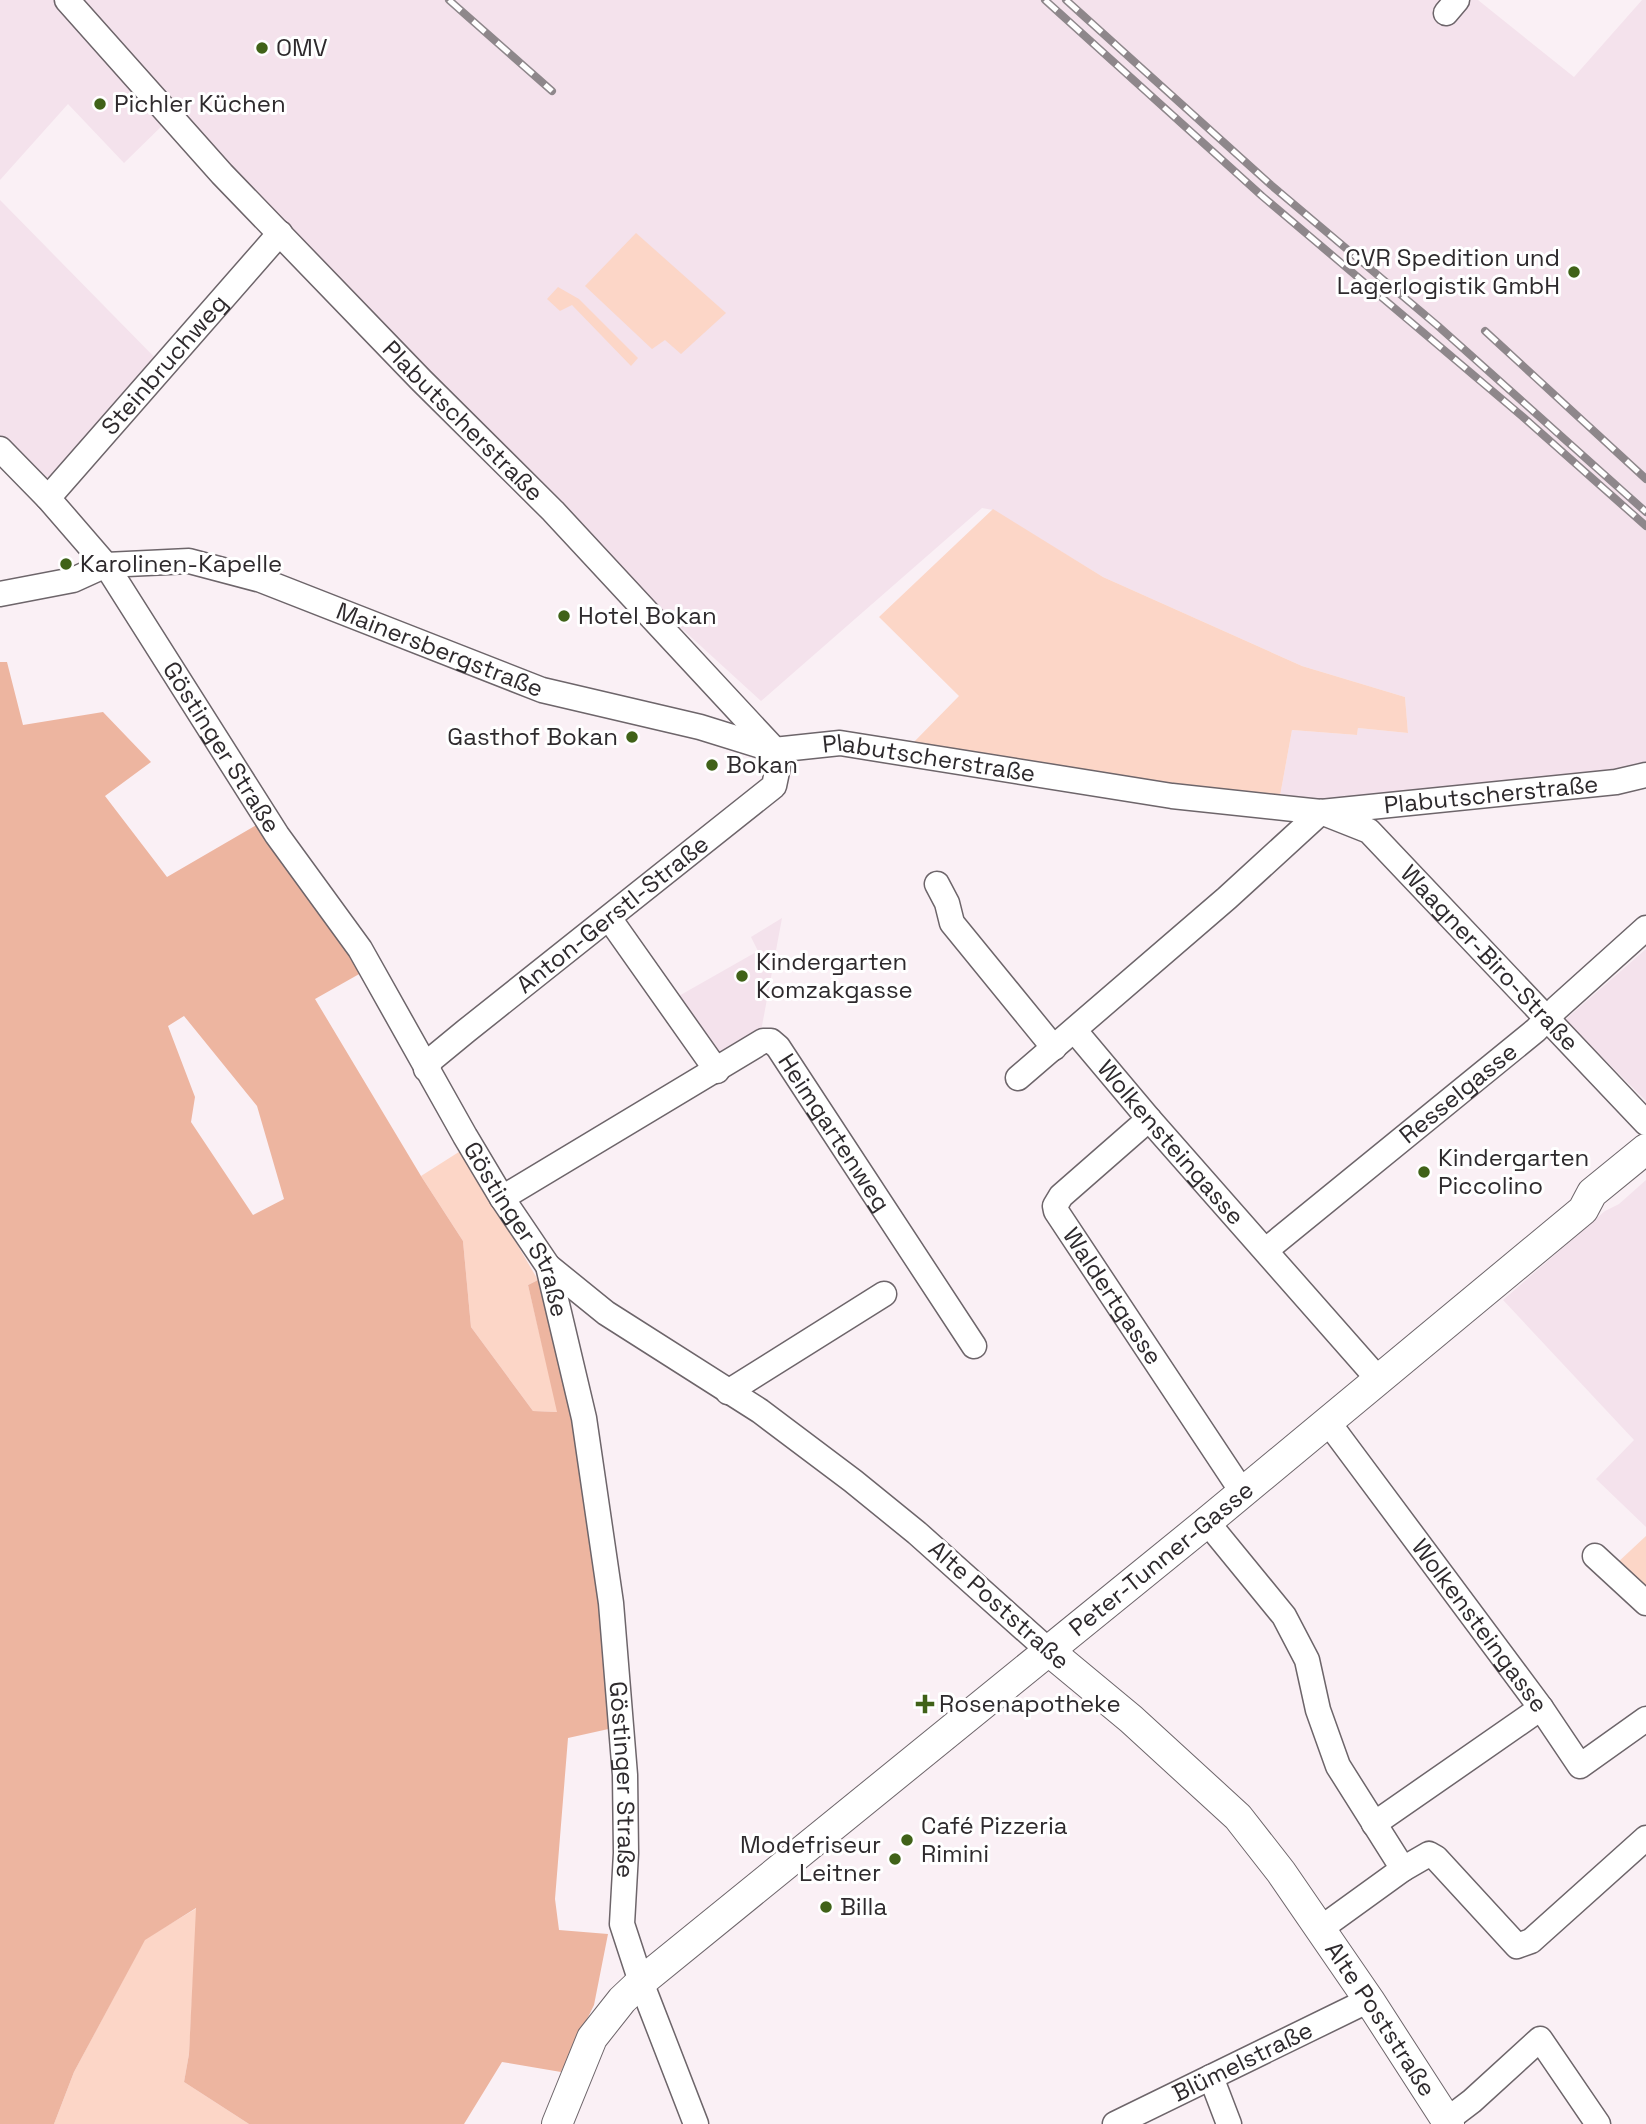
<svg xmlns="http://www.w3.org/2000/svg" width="1646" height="2124" font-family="'Space Grotesk',sans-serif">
	<rect width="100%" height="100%" fill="#faf0f5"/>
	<g fill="#f4e2ec">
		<polygon points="0,0 1478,0 1574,77 1642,0 1646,0 1646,771 1333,802 1280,796 1292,730 1357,735 1358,728 1408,733 1405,697 1302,666 1103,577 993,510 982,508 761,701 553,511 170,118 124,163 68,104 0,180"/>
		<polygon points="0,200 163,366 48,498 0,449"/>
		<polygon points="782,918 762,1026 759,1036 723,1057 677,997 758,951 751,937"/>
		<polygon points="1646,949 1646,1101 1565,1020"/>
		<polygon points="1646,1180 1646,1527 1596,1479 1634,1440 1503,1300 1605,1211 1619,1204"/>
	</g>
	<g fill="#fcd6c7">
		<polygon points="636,233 726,313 681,354 665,340 652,349 585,286"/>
		<polygon points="558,287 579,299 638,358 631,366 572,305 560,311 547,299"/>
		<polygon points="993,509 1103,577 1302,666 1405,697 1408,733 1358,728 1357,735 1292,730 1280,796 1152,784 912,744 959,696 879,617"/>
		<polygon points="462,1150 538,1280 528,1285 558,1412 533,1411 471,1327 463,1241 421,1176"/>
		<polygon points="1646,1536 1646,1592 1616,1564"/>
		<polygon points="197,1908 189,2054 184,2082 249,2124 54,2124 74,2072 145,1939"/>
	</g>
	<path fill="#edb5a0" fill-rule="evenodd" d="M 0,662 L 7,662 L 23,725 L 103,712 L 151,762 L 105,796 L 167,877 L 260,823 L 339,935 L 361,973 L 315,999 L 421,1176 L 463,1241 L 471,1327 L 533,1411 L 557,1412 L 528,1285 L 538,1280 L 578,1436 L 598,1576 L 613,1728 L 568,1738 L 555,1899 L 559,1930 L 608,1934 L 594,2005 L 561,2072 L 502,2062 L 464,2124 L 249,2124 L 184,2082 L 189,2054 L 196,1908 L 145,1940 L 74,2072 L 54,2124 L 0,2124 ZM 184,1016 L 257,1106 L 284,1199 L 253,1215 L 191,1122 L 195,1097 L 168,1026 Z"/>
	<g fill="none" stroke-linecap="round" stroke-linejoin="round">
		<defs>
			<g id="minor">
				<path id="s1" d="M 67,0 L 222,174 L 421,380 L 553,511 L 774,749"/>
				<polyline points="1446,13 1457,0"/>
				<path id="s2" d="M 0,449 L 48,498 L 106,565 L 277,835 L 360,949 L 465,1136 L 502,1198 L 548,1266 L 584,1418 L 611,1603 L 625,1775 L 626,1853 L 622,1924 L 641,1982 L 696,2124"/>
				<path id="s3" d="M 48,498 L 280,233"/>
				<path id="s4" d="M 0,594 L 73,580 L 106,565 L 189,561 L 261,580 L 542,690 L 700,727 L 774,750 L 840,743 L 1172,796 L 1321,812 L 1616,782 L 1646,775"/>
				<polyline points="937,884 947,903 952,923 1054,1048"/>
				<polyline points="609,918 717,1071"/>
				<path id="s5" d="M 1075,1031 L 1149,1119 L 1379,1380"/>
				<path id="s6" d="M 426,1069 L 432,1059 L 466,1031 L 774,786 L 778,767 L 774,750"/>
				<path id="s7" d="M 1018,1078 L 1227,898 L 1321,812 L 1369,831 L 1646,1123"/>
				<path id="s8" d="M 1149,1119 L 1061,1196 L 1055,1206 L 1056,1211 L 1243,1493"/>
				<path id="s9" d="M 502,1198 L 763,1041 L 771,1041 L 778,1047 L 974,1346"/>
				<path id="s10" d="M 1266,1250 L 1536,1030 L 1557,1008 L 1646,928"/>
				<polyline points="548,1266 606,1313 760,1411 853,1481 917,1533 1049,1651"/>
				<polyline points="728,1392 884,1294"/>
				<path id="s11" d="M 1328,1422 L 1541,1708 L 1580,1766 L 1646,1719"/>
				<polyline points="1207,1522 1284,1616 1307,1660 1318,1710 1338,1766 1403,1869"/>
				<polyline points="1595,1556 1646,1603"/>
				<polyline points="1374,1824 1541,1708"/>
				<polyline points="1320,1929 1403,1869 1429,1854 1436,1858 1517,1946 1531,1941 1646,1838"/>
				<polyline points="1211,2077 1229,2124"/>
				<polyline points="1447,2120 1472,2101 1540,2039 1598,2124"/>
				<path id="s12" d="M 1115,2124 L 1369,2000"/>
			</g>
			<g id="major">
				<path id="s13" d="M 1049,1651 L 1131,1719 L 1238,1817 L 1281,1872 L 1369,2000 L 1449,2124"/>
				<path id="s14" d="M 557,2124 L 592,2038 L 622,2000 L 641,1982 L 1207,1522 L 1583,1210 L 1592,1193 L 1646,1149"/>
			</g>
		</defs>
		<use href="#minor" stroke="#6d656a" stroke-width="27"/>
		<use href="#major" stroke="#6d656a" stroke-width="32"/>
		<use href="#minor" stroke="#fff" stroke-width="24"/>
		<use href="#major" stroke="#fff" stroke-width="30"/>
		<defs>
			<g id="rail">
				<polyline points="449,0 552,91"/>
				<polyline points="1045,0 1262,196 1523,417 1646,526"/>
				<polyline points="1066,0 1271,185 1438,326 1646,512"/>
				<polyline points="1485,331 1646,479"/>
			</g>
		</defs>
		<use href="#rail" stroke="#8e878b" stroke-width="8"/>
		<use href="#rail" stroke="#fff" stroke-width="5" stroke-dasharray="16" stroke-linecap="butt"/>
	</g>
	<g fill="#406218" stroke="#fff" stroke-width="2.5">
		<circle cx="262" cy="48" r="7"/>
		<circle cx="100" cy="104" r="7"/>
		<circle cx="1574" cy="272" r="7"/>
		<circle cx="66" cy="564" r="7"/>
		<circle cx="564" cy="616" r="7"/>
		<circle cx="632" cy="737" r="7"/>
		<circle cx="712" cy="765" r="7"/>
		<circle cx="742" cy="976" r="7"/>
		<circle cx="1424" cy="1172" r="7"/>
		<path d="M921.5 1693.5h7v7h7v7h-7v7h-7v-7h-7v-7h7z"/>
		<circle cx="907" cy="1840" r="7"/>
		<circle cx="895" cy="1859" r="7"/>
		<circle cx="826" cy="1907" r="7"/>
	</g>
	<g text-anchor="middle" stroke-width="6" stroke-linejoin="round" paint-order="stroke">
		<g font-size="24" fill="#2e2a2d" stroke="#fff" text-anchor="start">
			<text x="276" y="56">OMV</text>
			<text x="114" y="112">Pichler Küchen</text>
			<text x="1560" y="266" text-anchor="end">CVR Spedition und<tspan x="1560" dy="28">Lagerlogistik GmbH</tspan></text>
			<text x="80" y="572">Karolinen-Kapelle</text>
			<text x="578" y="624">Hotel Bokan</text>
			<text x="618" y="745" text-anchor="end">Gasthof Bokan</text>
			<text x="726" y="773">Bokan</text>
			<text x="756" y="970">Kindergarten<tspan x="756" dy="28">Komzakgasse</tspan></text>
			<text x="1438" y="1166">Kindergarten<tspan x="1438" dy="28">Piccolino</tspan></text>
			<text x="939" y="1712">Rosenapotheke</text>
			<text x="921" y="1834">Café Pizzeria<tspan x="921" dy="28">Rimini</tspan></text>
			<text x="881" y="1853" text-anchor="end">Modefriseur<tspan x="881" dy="28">Leitner</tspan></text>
			<text x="840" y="1915">Billa</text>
		</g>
		<g font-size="24" fill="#2e2a2d" stroke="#fff">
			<text dy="8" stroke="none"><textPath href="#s3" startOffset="177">Steinbruchweg</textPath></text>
			<text dy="8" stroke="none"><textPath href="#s1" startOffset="578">Plabutscherstraße</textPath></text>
			<text dy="8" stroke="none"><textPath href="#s4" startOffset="460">Mainersbergstraße</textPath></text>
			<text dy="8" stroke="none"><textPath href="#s2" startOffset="373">Göstinger Straße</textPath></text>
			<text dy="8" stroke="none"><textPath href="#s4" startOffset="966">Plabutscherstraße</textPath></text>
			<text dy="8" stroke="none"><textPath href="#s4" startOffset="1533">Plabutscherstraße</textPath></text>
			<text dy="8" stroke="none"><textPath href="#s6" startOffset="243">Anton-Gerstl-Straße</textPath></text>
			<text dy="8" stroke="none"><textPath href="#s7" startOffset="630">Waagner-Biro-Straße</textPath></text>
			<text dy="8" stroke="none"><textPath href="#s10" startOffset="248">Resselgasse</textPath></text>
			<text dy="8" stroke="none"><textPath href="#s9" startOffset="424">Heimgartenweg</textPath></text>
			<text dy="8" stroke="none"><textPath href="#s5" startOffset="147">Wolkensteingasse</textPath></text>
			<text dy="8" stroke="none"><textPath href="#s2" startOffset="940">Göstinger Straße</textPath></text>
			<text dy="8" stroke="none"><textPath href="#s8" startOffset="236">Waldertgasse</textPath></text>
			<text dy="8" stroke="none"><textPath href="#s14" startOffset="838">Peter-Tunner-Gasse</textPath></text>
			<text transform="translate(999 1605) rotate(42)" y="8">Alte Poststraße</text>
			<text dy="8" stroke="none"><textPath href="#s11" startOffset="254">Wolkensteingasse</textPath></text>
			<text dy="8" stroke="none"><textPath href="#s2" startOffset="1507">Göstinger Straße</textPath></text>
			<text dy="8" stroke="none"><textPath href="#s13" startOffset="499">Alte Poststraße</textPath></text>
			<text dy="8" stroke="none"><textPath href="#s12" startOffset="142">Blümelstraße</textPath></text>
		</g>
	</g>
</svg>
